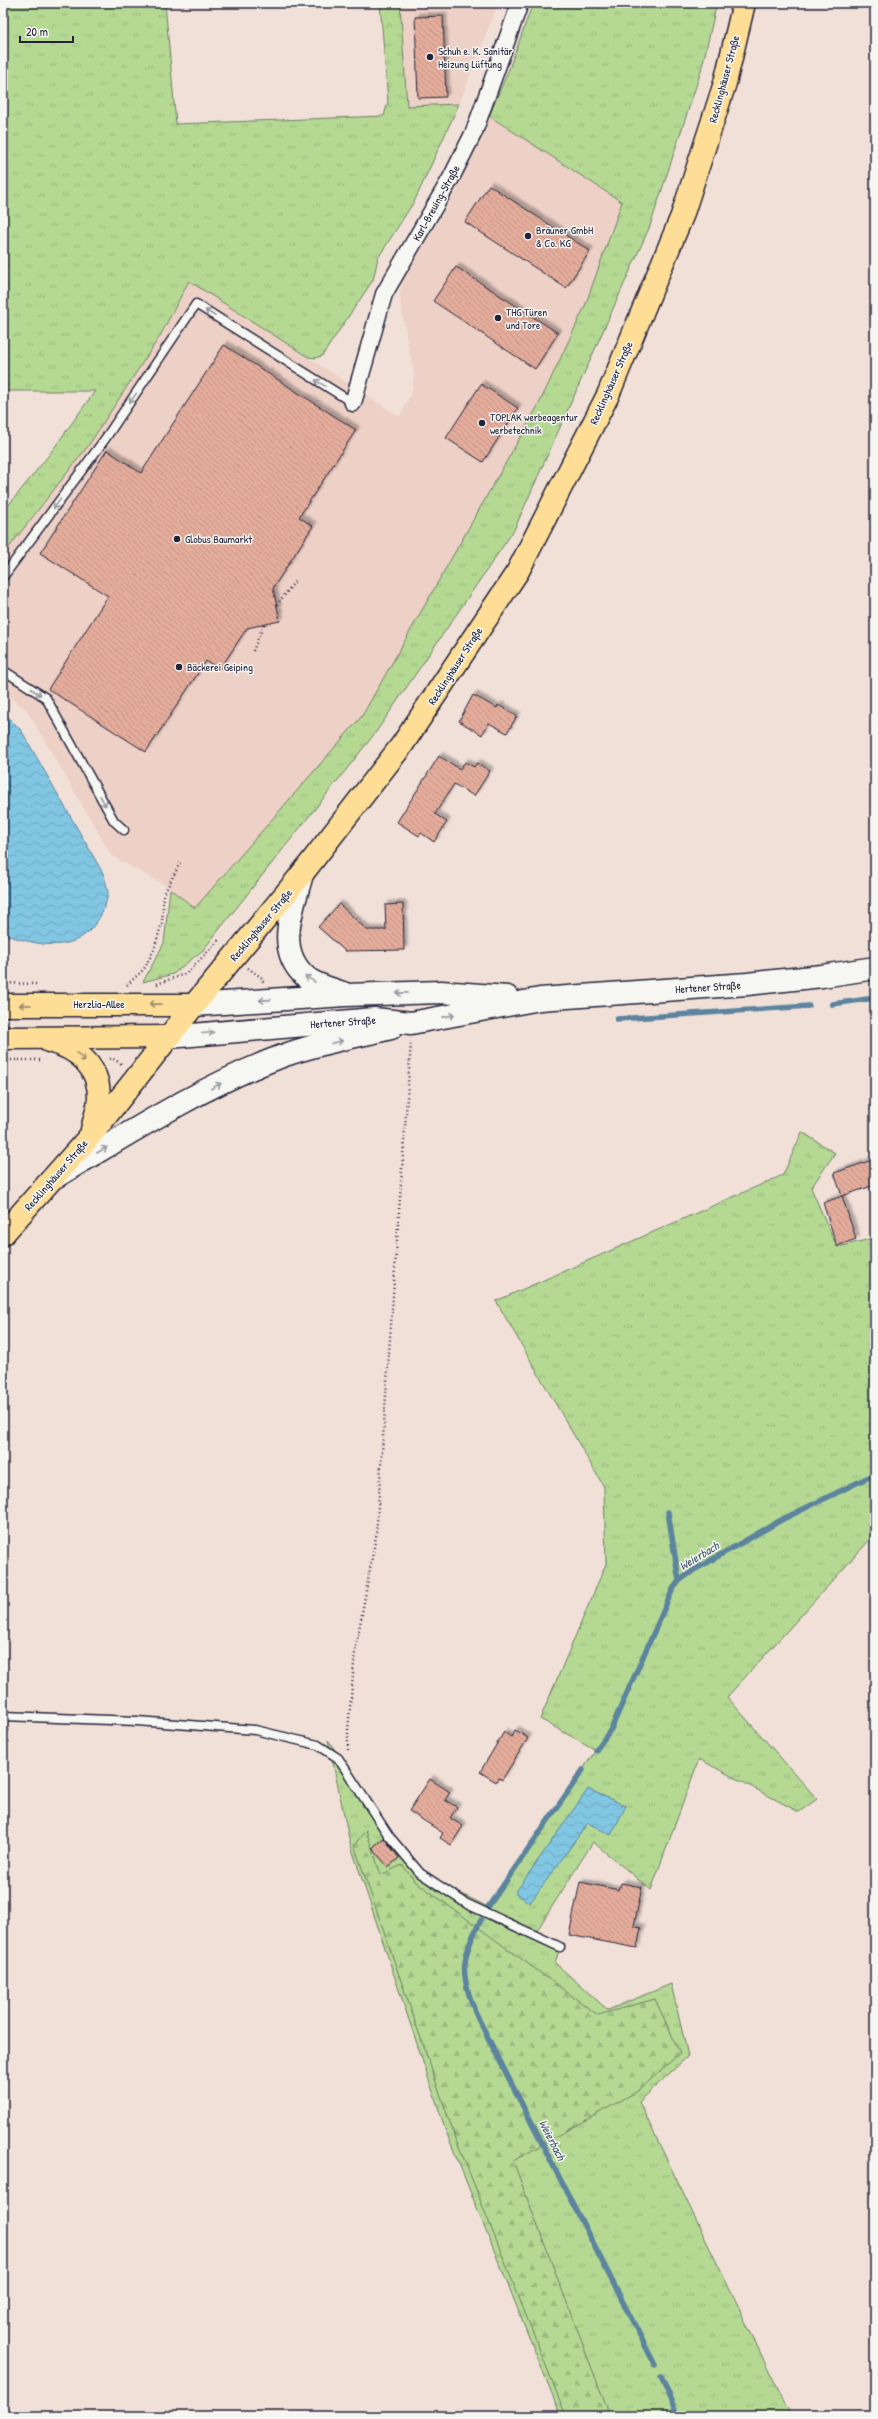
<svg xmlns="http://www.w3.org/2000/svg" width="878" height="2419" font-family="'Patrick Hand',sans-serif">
	<defs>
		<pattern id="grass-tufts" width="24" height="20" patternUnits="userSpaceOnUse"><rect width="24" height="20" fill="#b5d993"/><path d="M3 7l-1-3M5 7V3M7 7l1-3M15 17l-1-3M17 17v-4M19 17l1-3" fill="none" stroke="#9bba80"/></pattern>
		<pattern id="forest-firs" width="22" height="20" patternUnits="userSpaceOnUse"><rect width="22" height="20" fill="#b5d993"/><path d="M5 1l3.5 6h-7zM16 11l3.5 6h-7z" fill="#9bba80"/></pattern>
		<pattern id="water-waves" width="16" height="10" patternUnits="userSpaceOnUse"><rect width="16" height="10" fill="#81c6e2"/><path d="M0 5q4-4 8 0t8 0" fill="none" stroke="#6faac3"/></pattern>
		<pattern id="building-back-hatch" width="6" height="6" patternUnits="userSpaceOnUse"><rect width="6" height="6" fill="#e4ac9b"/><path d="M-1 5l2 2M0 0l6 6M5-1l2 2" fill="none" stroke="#c39486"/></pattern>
		<filter id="shadow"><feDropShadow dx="3.5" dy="-3.5" stdDeviation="1" flood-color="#0004"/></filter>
	</defs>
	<rect width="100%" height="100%" fill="#f1e0d8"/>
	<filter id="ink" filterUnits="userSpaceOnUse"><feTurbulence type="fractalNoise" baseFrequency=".025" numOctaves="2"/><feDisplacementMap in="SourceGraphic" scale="8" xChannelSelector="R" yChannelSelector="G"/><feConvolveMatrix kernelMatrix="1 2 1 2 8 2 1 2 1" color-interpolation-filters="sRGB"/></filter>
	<g filter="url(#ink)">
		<g fill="#edd0c6">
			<polygon points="400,3 498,3 459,104 407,107"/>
			<polygon points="489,116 622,202 585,306 539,404 362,716 195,908 168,887 112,856 26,709 3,692 3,555 46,502 160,336 190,281 400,417 411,394 414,375 401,308 400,294 402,280 443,213"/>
		</g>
		<g fill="url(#grass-tufts)" stroke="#6c7e67">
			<polygon points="3,3 165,3 176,124 384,116 388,101 380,3 400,3 407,106 459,104 415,200 378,258 373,280 322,356 315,358 308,357 189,281 160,336 88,446 3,555 3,512 49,455 95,391 3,391"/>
			<polygon points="533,3 717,3 701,71 650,226 514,530 376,732 203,950 173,974 143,982 164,943 170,889 195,908 362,716 539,404 585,306 622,202 489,116 509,69"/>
			<polygon points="802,1132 835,1153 811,1188 837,1247 875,1238 875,1534 727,1697 817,1799 799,1812 699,1759 651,1890 593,1842 534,1935 560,1947 555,1963 608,2010 671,1984 688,2056 639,2102 791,2416 561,2416 447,2134 350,1843 328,1740 420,1873 488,1907 596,1750 540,1719 606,1564 604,1487 496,1301 783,1175"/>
		</g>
		<polygon fill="url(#forest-firs)" stroke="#6c7e67" points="366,1830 381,1875 402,1865 415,1881 598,2015 655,1999 680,2053 638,2091 513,2161 610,2416 566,2416 454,2134 354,1845"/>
		<g fill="url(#water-waves)" stroke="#5b849f">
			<path d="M 3,712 L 21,730 L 104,875 C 105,881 108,888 108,893 C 105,915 89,939 67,943 C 47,948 22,940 3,934 Z"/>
			<polygon points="588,1789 626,1806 611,1835 588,1823 530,1903 515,1893"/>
		</g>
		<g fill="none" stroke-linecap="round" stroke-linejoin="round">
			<g stroke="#5b849f" stroke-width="5.5">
				<polyline points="832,1004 875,998"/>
				<polyline points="617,1019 809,1006"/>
				<polyline points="668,1512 679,1581"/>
				<polyline points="596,1750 611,1729 673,1589 679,1581 694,1570 783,1519 875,1474"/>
				<polyline points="488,1907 583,1770"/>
				<path d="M 481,1920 C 459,1960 460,1977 478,2018 L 655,2365"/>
				<polyline points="661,2377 679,2416"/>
			</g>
		</g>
		<g fill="url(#building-back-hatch)" stroke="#22223b" filter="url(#shadow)">
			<polygon points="443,16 446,97 418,98 415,17"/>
			<polygon points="489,185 590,251 566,288 465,222"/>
			<polygon points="456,267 558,333 535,369 433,301"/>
			<polygon points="224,345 356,430 299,517 313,526 273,588 280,621 247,628 220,669 206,661 146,752 48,689 108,596 40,553 107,450 141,473"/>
			<polygon points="481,384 518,408 483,462 446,438"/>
			<polygon points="473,695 497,708 498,705 517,716 507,733 489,723 482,735 459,721"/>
			<polygon points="439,756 460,769 465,762 474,767 477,763 490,771 474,796 454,784 435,814 447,822 434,842 421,833 419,836 397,822"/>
			<polygon points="339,904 367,930 386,930 385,905 403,904 404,950 345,951 318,927"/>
			<polygon points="875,1159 875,1185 842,1196 834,1173"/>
			<polygon points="842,1196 856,1239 837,1246 823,1203"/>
			<polygon points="515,1730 528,1738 502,1780 499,1778 496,1782 480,1772 504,1732 511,1737"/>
			<polygon points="430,1779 450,1792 445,1800 457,1807 450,1818 463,1826 451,1845 440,1838 443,1833 409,1811"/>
			<polygon points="384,1838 399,1858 388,1867 372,1848"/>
			<polygon points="580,1882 619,1890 621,1883 642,1887 634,1926 641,1928 637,1948 569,1935"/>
		</g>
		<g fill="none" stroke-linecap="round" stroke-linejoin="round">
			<defs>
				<g id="lane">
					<polyline points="3,577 105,439 196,304 353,403"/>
					<polyline points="3,670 46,698 114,821 124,830"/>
					<polyline points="3,1716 137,1721 255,1730 318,1745 338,1758 389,1836 420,1873 467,1904 560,1947"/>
				</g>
				<polyline id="street" points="353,403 384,294 451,178 474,132 520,3"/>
				<g id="secondary">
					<path d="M 302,874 C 293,910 274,949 306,977 C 315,985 331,989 343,993"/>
					<polyline points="194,1005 345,995 441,992 507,997"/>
					<polyline points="169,1037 374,1019 411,1023 540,999 747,984 822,976 875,968"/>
					<path d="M 57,1176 C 128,1134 199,1088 277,1058 C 313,1044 354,1037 391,1028"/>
				</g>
				<g id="primary">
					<polyline points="3,1005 194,1005"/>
					<polyline points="3,1038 169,1037"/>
					<path d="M 49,1041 C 77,1048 99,1066 99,1097 C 99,1107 94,1120 92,1130"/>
					<polyline points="3,1234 91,1135 194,1005 302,874 402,745 518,571 608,395 682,216 725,83 744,3"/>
				</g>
			</defs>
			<use href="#lane" stroke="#22223b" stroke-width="11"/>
			<use href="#street" stroke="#22223b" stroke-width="19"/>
			<use href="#secondary" stroke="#22223b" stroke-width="25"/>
			<use href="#primary" stroke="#22223b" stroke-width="25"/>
			<g stroke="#22223b" stroke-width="2.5" stroke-dasharray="1 3" stroke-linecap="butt">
				<polyline points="277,605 295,581"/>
				<polyline points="253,651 264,624"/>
				<polyline points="248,968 262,978 263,982"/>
				<polyline points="3,983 36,984"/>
				<polyline points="157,984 187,973 218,941 221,943"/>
				<polyline points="127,985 144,969 154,950 162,922 164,894 180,863"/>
				<polyline points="110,1059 112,1058 123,1065"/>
				<polyline points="3,1060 42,1060"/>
				<polyline points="348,1750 348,1730 355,1652 376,1536 411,1042"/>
			</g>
			<use href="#lane" stroke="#f6f6f2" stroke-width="8"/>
			<use href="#street" stroke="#f6f6f2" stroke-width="16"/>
			<use href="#secondary" stroke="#f6f6f2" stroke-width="22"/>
			<use href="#primary" stroke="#fede96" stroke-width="22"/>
		</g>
		<defs><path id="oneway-shaft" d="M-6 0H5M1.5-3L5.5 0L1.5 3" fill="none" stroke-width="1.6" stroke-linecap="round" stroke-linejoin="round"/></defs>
		<g stroke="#9797a0">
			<use href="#oneway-shaft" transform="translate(210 313) rotate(-147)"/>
			<use href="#oneway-shaft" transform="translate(320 383) rotate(-149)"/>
			<use href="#oneway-shaft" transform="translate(133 398) rotate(125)"/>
			<use href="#oneway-shaft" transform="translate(57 504) rotate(126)"/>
			<use href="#oneway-shaft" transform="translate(36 692) rotate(33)"/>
			<use href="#oneway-shaft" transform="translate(103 801) rotate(61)"/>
			<use href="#oneway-shaft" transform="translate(310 979) rotate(-149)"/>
			<use href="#oneway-shaft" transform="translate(402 993) rotate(179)"/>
			<use href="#oneway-shaft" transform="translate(265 1000) rotate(176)"/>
			<use href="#oneway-shaft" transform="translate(449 1016) rotate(-11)"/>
			<use href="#oneway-shaft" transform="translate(208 1033) rotate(-5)"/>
			<use href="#oneway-shaft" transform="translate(337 1042) rotate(-15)"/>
			<use href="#oneway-shaft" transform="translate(216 1086) rotate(-28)"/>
			<use href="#oneway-shaft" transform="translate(102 1150) rotate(-30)"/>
		</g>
		<g stroke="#9b896d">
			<use href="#oneway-shaft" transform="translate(155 1004) rotate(-179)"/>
			<use href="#oneway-shaft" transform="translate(25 1005) rotate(179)"/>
			<use href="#oneway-shaft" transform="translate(81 1057) rotate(45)"/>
		</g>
	</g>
	<g fill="#22223b" stroke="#f6f6f2" stroke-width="1.5">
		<circle cx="430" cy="57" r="4"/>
		<circle cx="528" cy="236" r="4"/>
		<circle cx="498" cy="318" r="4"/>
		<circle cx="482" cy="423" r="4"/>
		<circle cx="177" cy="539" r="4"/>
		<circle cx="179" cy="667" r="4"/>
	</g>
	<g text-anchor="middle" stroke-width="3" stroke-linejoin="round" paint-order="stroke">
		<g font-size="11" fill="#22223b" stroke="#f6f6f2" text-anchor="start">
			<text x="438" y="55">Schuh e. K. Sanitär<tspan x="438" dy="13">Heizung Lüftung</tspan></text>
			<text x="536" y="234">Bräuner GmbH<tspan x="536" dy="13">&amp; Co. KG</tspan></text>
			<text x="506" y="316">THG Türen<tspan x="506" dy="13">und Tore</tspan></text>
			<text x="490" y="421">TOPLAK werbeagentur<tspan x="490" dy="13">werbetechnik</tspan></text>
			<text x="185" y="543">Globus Baumarkt</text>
			<text x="187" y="671">Bäckerei Geiping</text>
		</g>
		<g font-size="11" fill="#22223b" stroke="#f6f6f2">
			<text transform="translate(724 79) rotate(-75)" y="4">Recklinghäuser Straße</text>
			<text transform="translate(436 203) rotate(-61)" y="4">Karl-Breuing-Straße</text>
			<text transform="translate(611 383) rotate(-66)" y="4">Recklinghäuser Straße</text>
			<text transform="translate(455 666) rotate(-57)" y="4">Recklinghäuser Straße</text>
			<text transform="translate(261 925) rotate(-50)" y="4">Recklinghäuser Straße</text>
			<text transform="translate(708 987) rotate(-4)" y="4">Hertener Straße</text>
			<text x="99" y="1008">Herzlia-Allee</text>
			<text transform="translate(343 1022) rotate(-4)" y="4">Hertener Straße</text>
			<text transform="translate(56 1175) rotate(-49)" y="4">Recklinghäuser Straße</text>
		</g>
		<g font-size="12" font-style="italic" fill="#3e536d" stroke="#f6f6f2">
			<text transform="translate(699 1556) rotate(-31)" y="4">Weierbach</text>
			<text transform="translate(552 2140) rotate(63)" y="4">Weierbach</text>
		</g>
	</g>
	<rect width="878" height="2419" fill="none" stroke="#f6f6f2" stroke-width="16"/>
	<rect x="8" y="8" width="862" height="2403" fill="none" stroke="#22223b" stroke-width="1.5" filter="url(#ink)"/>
	<path d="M20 36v6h53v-6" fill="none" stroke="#22223b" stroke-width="2"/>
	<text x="26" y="36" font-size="12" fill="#22223b" stroke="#f6f6f2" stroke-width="3" paint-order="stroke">20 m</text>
</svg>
